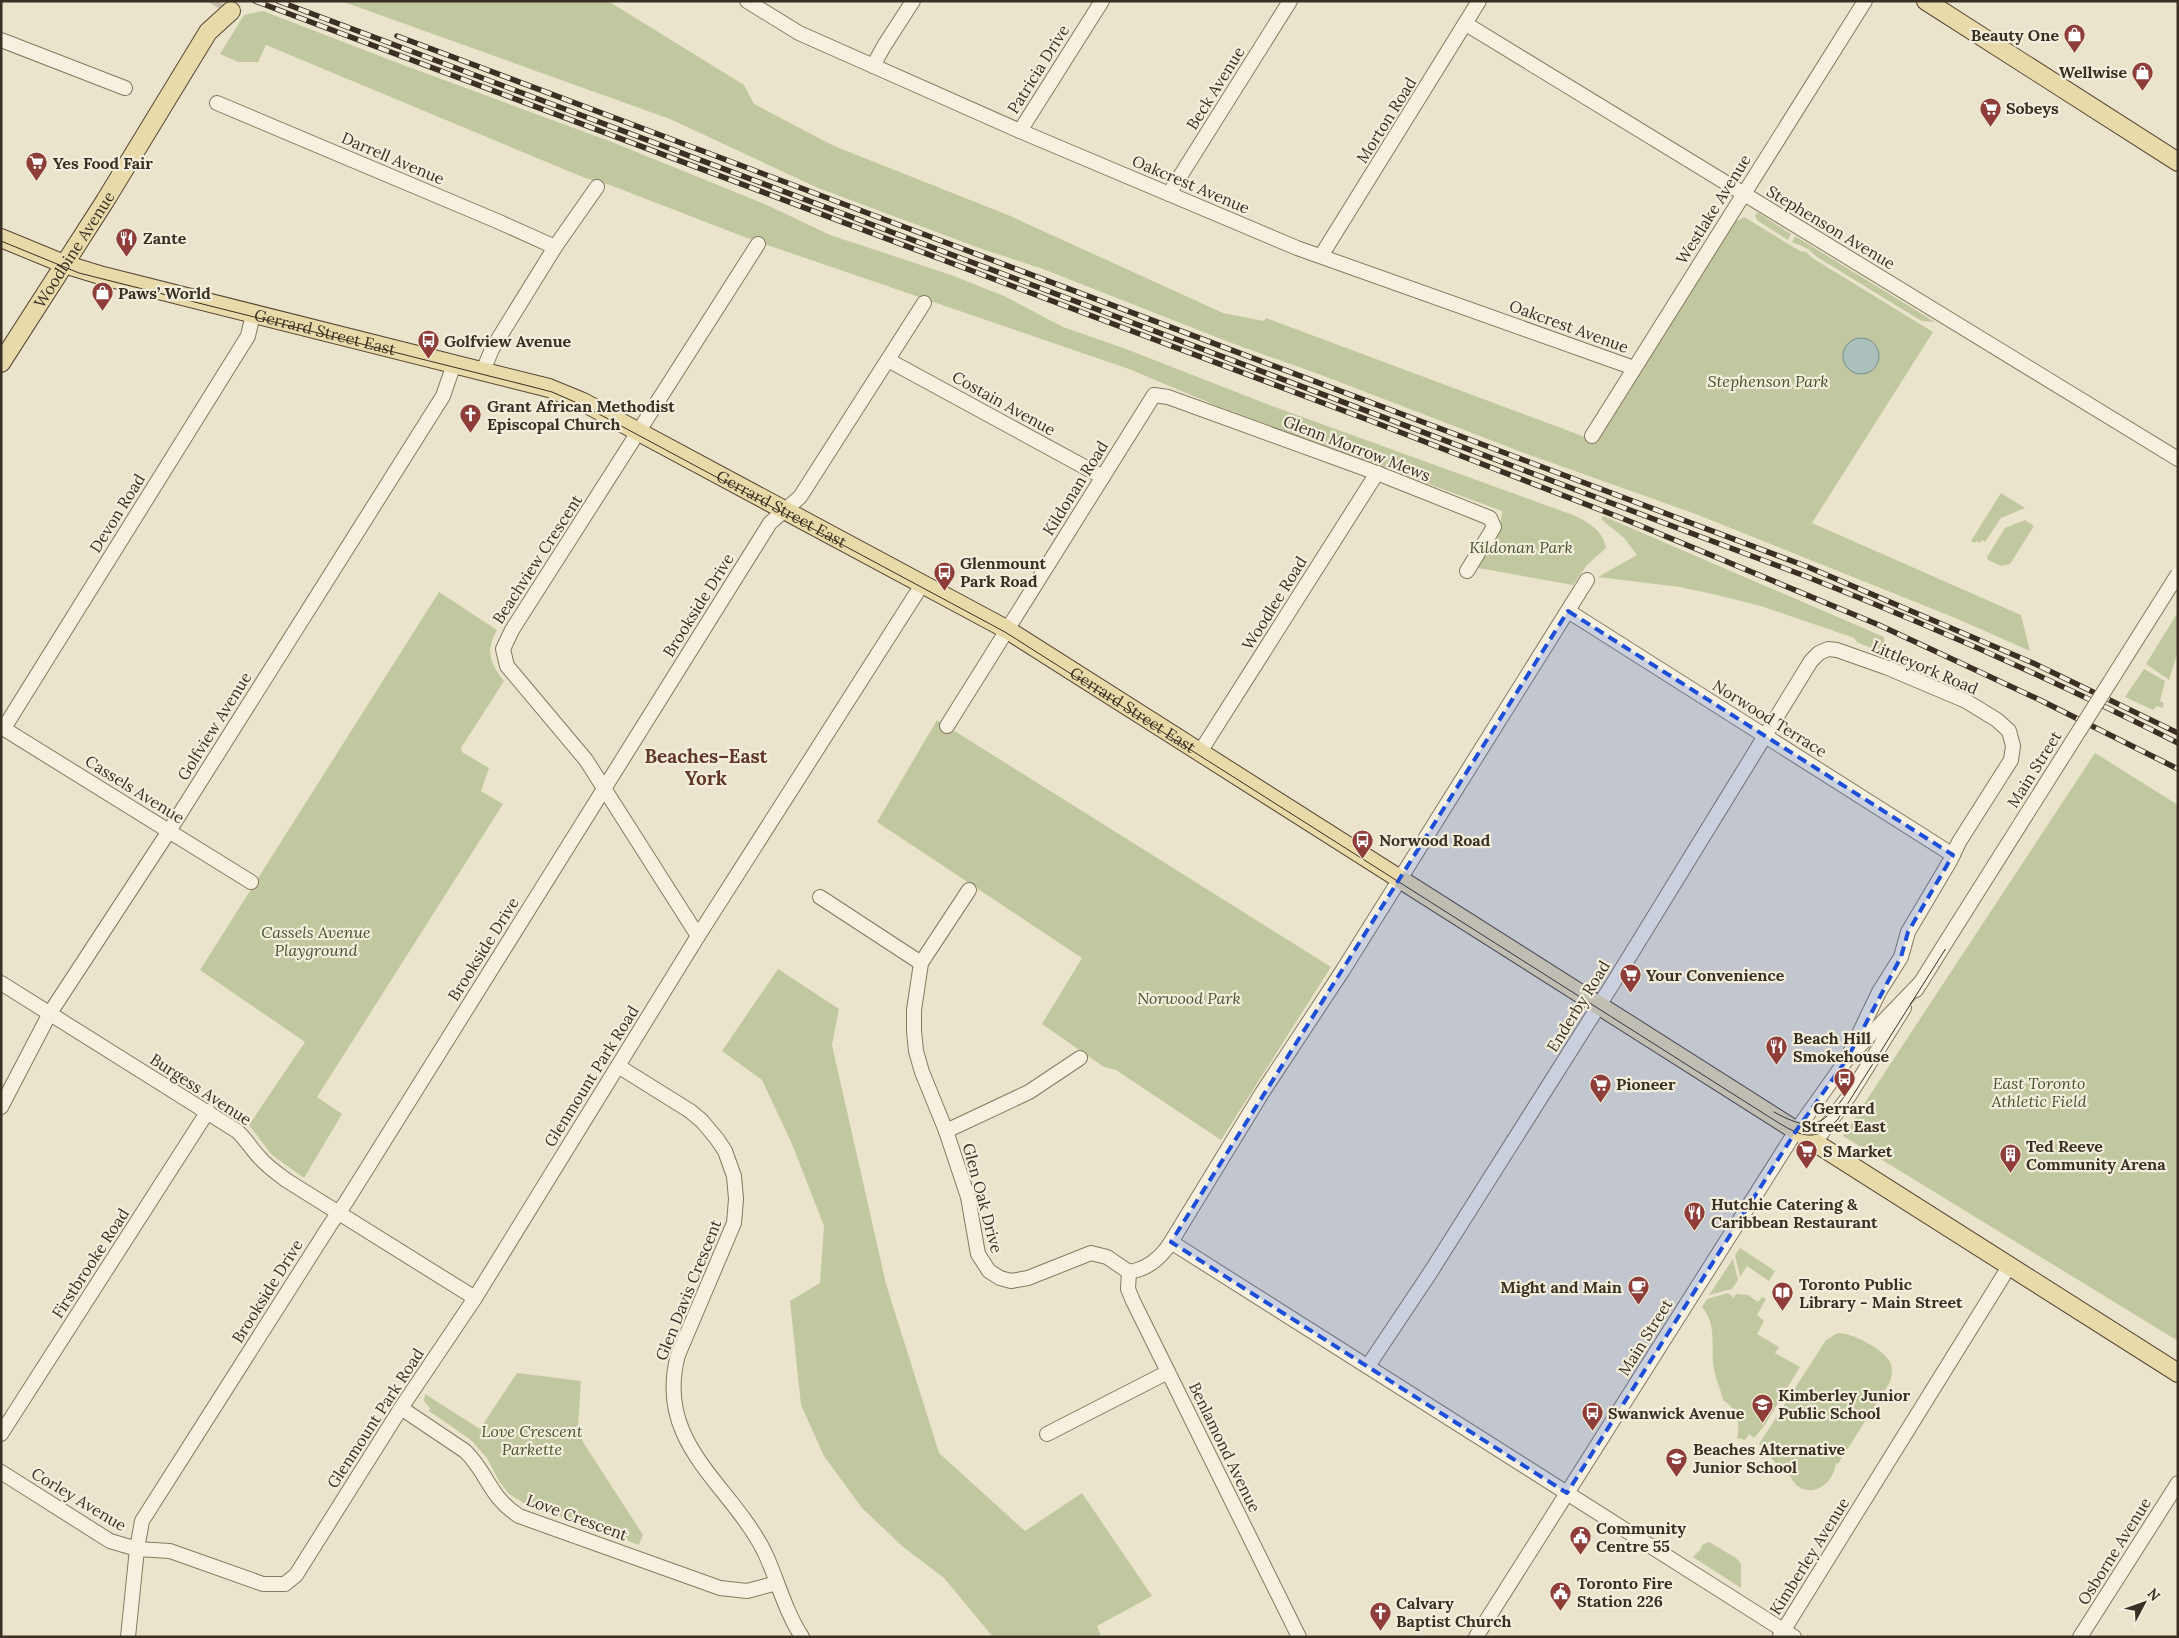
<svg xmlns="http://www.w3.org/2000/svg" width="2179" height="1638" font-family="Lora,serif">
	<rect width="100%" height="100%" fill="#ebe4cc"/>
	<g fill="#c1c8a0">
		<polygon points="341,1 608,1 744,85 754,104 834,146 1008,215 1223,313 1264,321 1266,318 1596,441 1735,220 1737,221 1744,217 1800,251 1806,252 1814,259 1933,332 1812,523 2021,615 2030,651 1953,617 1693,513 1524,453 1324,376 1226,341 1043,269 982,249 818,188 670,119"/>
		<path d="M 263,11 L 406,66 L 612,142 L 767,205 L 830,235 L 951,275 L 1004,296 L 1063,327 L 1126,349 L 1272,406 L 1573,515 C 1588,522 1603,530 1606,548 L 1587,565 L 1573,585 L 1478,568 C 1483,547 1502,532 1502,511 L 1217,406 L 1129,369 L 747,238 L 610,185 L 585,178 L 266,45 L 258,62 L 238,62 L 220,54 L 244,15 Z"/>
		<polygon points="1757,212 1791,234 1788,240 1758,221 1755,216"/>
		<polygon points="1795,236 1935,322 1922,321 1915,317 1817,257 1808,249 1792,242"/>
		<polygon points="2001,493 2025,508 2001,518 1985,542 1982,540 1980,543 1976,541 1975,543 1971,541"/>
		<polygon points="1603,516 1884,637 1885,654 1857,642 1854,638 1761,606 1717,595 1680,587 1598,577 1637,555 1624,538 1601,519"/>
		<polygon points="2025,520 2034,526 2010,564 2001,566 1988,560 1987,557 2005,528"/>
		<path d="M 439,592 L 497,630 C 485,652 490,663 504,681 L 461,748 L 462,752 L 489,768 L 481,791 L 503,804 L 317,1097 L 342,1114 L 304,1178 L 272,1155 L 249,1125 L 305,1042 L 200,970 Z"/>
		<polygon points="2178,612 2178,651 2169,680 2146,664"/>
		<polygon points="2144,669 2165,681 2160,701 2164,703 2163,708 2157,706 2153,710 2125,697"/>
		<polygon points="937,720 1331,967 1221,1140 1116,1070 1104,1067 1042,1024 1082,958 877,822"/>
		<polygon points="2095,753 2178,805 2178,1341 1843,1136"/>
		<polygon points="778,969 839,1009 832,1045 886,1284 939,1453 1025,1531 1082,1493 1152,1596 1097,1626 1101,1637 993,1637 944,1578 902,1546 862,1508 824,1456 801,1405 790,1301 820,1283 824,1226 792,1144 762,1080 722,1051"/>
		<polygon points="1740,1248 1775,1271 1769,1281 1747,1266 1740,1277 1735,1255"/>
		<polygon points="1733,1259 1738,1280 1732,1289 1709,1295"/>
		<path d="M 1728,1293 L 1734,1298 L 1736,1294 L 1748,1295 L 1758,1302 L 1762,1297 L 1766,1299 L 1757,1315 L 1764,1321 L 1757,1334 L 1779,1347 L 1775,1353 L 1800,1367 L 1764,1426 L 1754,1438 L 1749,1434 L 1745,1440 L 1737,1438 C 1741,1423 1736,1408 1723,1400 C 1721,1390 1716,1380 1714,1370 C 1710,1348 1718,1326 1702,1307 L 1707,1299 Z"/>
		<path d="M 1838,1333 C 1853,1333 1883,1349 1890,1362 C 1893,1369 1892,1375 1890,1382 L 1838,1464 L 1836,1463 C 1832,1491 1801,1502 1789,1474 L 1787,1476 L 1759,1444 L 1826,1340 Z"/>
		<polygon points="517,1373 581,1381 578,1427 583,1442 643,1535 639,1545 525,1504 509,1494 499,1481 487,1458 471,1440 429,1411 430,1408 424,1401 425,1394 480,1429"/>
		<polygon points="1709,1542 1736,1558 1741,1564 1741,1588 1693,1557 1701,1549 1702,1545"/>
	</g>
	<circle fill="#abc0bc" stroke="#738e89" cx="1861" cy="356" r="18"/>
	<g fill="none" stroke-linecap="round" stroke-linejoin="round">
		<polyline stroke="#c7c0aa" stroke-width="18" stroke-dasharray="18 9" stroke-linecap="butt" points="215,6 218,1"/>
		<defs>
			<g id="minor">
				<polyline points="747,1 799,33 1020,131 1297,248 1634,368"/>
				<polyline points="1466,24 2178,459"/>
				<polyline points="1,40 125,88"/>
				<polyline points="873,66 884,46 913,1"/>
				<polyline points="217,103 497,221 555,247"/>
				<polyline points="1020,131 1102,1"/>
				<polyline points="1169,194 1290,1"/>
				<polyline points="1321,256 1479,1"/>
				<polyline points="888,360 1103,477"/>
				<polyline points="483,371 492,349 555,247 597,187"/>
				<polyline points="1592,436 1865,1"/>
				<polyline points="1568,611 1953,855"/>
				<polyline points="947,726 1154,395 1168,397 1377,473 1490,518 1494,527 1467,571"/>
				<polyline points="1,727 251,882"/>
				<polyline points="4,728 248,336 253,314"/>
				<polyline points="1200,752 1377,473"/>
				<polyline points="969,890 921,963 914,1010 914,1031 916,1051 922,1072 946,1131 968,1197 978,1254 989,1271 1000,1278 1011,1281 1028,1278 1091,1253 1107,1257 1129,1272"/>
				<polyline points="820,897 921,963"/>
				<polyline points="698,936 586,760 507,666 503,649 512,630 758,244"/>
				<path d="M 1,983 L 237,1131 C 246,1139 252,1150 261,1159 C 268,1167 277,1173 286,1180 L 475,1298"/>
				<polyline points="1916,990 1946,942"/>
				<path d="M 618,1066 L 690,1111 L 702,1121 L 717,1139 L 725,1151 L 734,1176 L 736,1199 L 734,1223 L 678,1355 C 654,1444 731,1484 765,1553 C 778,1581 785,1611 802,1637"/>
				<polyline points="1,1107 50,1013 169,831 443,396 454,364"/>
				<polyline points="946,1131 1029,1092 1080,1058"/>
				<polyline points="1815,1142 1849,1096 1904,1008"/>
				<polyline points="1171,1242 1794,1637"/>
				<path d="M 1129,1272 C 1148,1269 1161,1258 1171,1242 L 1262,1093 L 1343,970 L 1587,580"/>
				<polyline points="1129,1272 1128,1289 1133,1301 1299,1637"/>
				<polyline points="1368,1366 1430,1273 1612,985 1811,661 1819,653 1828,649 1837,650 1888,668 1966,701 1997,720 2009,731 2013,746 2011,760 1959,842 1950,861 1908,932 1901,957 1879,992 1847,1059"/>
				<path d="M 401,1408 L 465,1451 C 488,1473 489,1497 519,1516 L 720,1588 L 747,1591 L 777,1583"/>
				<polyline points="1,1434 208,1111"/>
				<polyline points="1047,1434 1168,1372"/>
				<polyline points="1,1472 110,1541 137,1549 170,1551 263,1584 285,1584 296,1575 401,1408 475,1298 698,936 923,583"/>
				<polyline points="1780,1636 2010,1265"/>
				<polyline points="128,1637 137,1549 142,1521 330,1225 346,1202 770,523 800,497 924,303"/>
				<polyline points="1476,1637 1796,1131 1847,1059 1921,982"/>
				<polyline points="2080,1637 2178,1483"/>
			</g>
			<g id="major">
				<polyline points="1926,1 2178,162"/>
				<path id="s1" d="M 1,238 L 64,264 L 103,276 L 549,388 L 583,402 L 1006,629 L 2178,1373"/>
				<path id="s2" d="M 1,363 L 105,201 L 208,32 L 231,11"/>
			</g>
		</defs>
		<use href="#minor" stroke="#867861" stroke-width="16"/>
		<use href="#major" stroke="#554635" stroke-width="20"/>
		<use href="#minor" stroke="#f6f1df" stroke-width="14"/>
		<use href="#major" stroke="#e9daa9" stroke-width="18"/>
		<g stroke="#392f23" stroke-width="1">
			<path d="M 1,241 L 79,273 L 533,387 L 552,392 L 584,406 L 1005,632 L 1774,1120 C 1798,1135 1816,1145 1838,1119 L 2178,581"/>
			<polyline points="2167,585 2178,569"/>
			<path d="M 1774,1112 C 1809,1131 1820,1129 1844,1097"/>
		</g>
		<defs>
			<g id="rail">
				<polyline points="255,1 1379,424 1629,521 1879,625 2042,701 2178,769"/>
				<path d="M 278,1 L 1805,576 C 1932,626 2056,681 2178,743"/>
				<polyline points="397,36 1808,567 2033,663 2178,733"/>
			</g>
		</defs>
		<use href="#rail" stroke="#392f23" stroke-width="5.5"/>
		<use href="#rail" stroke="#f3eedb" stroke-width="4" stroke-dasharray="11" stroke-linecap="butt"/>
		<defs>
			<polyline id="minor-bridge" points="1946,942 2178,574"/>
		</defs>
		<use href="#minor-bridge" stroke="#867861" stroke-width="16" stroke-linecap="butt"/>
		<use href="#minor-bridge" stroke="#f6f1df" stroke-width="14"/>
	</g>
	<path fill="#1d4ed8" fill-opacity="0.2" stroke="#1d4ed8" stroke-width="4" stroke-dasharray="10 6" stroke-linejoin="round" d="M 1568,611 L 1953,855 L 1908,932 L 1901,957 L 1847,1059 L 1796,1131 L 1567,1493 L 1171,1242 Z"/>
	<defs>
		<symbol id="shop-pin" viewBox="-11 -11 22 30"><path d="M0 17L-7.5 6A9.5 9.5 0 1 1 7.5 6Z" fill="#8f3d38" stroke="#f3eedb"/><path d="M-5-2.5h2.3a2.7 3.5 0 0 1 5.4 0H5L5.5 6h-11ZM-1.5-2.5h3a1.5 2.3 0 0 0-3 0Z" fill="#fff"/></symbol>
		<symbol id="supermarket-pin" viewBox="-11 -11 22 30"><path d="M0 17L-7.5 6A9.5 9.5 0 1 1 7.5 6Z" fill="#8f3d38" stroke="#f3eedb"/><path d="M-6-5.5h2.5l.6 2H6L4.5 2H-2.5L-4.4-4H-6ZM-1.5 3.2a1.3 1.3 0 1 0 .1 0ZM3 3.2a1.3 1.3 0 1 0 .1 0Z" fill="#fff"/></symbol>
		<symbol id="restaurant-pin" viewBox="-11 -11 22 30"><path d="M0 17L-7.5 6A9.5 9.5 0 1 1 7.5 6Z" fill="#8f3d38" stroke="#f3eedb"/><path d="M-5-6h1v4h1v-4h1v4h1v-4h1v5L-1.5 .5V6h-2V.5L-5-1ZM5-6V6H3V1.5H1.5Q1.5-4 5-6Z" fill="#fff"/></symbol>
		<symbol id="bus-pin" viewBox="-11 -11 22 30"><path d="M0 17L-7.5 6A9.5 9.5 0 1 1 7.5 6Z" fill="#8f3d38" stroke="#f3eedb"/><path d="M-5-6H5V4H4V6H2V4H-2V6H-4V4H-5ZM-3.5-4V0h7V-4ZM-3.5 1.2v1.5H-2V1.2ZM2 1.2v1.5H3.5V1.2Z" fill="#fff"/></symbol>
		<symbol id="church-pin" viewBox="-11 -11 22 30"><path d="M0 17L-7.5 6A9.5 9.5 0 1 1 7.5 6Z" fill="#8f3d38" stroke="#f3eedb"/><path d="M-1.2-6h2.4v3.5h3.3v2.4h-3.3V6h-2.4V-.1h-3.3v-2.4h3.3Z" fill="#fff"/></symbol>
		<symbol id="building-pin" viewBox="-11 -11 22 30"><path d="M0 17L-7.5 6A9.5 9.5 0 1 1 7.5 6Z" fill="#8f3d38" stroke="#f3eedb"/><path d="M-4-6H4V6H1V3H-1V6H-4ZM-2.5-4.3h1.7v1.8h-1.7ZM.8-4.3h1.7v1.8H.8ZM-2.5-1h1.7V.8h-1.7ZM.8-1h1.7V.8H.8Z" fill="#fff"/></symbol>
		<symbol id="cafe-pin" viewBox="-11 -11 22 30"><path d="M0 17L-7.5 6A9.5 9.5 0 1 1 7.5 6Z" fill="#8f3d38" stroke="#f3eedb"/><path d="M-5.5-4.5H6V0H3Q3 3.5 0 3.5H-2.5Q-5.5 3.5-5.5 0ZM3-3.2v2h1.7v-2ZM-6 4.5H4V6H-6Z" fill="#fff"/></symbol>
		<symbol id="library-pin" viewBox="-11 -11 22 30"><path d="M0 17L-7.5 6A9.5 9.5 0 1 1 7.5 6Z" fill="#8f3d38" stroke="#f3eedb"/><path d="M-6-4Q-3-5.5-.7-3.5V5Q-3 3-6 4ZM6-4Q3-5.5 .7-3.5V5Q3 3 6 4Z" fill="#fff"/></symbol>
		<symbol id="school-pin" viewBox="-11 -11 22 30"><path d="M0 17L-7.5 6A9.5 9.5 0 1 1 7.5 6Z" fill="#8f3d38" stroke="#f3eedb"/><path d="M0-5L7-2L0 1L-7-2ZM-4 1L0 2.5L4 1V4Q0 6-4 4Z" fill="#fff"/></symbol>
		<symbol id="civic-pin" viewBox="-11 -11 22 30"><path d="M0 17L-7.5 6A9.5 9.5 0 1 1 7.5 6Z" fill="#8f3d38" stroke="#f3eedb"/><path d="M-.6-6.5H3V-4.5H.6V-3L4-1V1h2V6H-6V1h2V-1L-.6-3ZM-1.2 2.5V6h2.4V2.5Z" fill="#fff"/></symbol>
	</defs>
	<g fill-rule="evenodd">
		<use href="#shop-pin" x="2062" y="22" width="25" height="34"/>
		<use href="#shop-pin" x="2130" y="60" width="25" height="34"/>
		<use href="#supermarket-pin" x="1978" y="96" width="25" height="34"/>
		<use href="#supermarket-pin" x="24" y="150" width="25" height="34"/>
		<use href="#restaurant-pin" x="114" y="226" width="25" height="34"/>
		<use href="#shop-pin" x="90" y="280" width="25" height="34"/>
		<use href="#bus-pin" x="416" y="328" width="25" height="34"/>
		<use href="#church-pin" x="458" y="402" width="25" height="34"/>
		<use href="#bus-pin" x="932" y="560" width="25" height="34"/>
		<use href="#bus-pin" x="1350" y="828" width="25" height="34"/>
		<use href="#supermarket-pin" x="1618" y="962" width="25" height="34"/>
		<use href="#restaurant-pin" x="1764" y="1034" width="25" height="34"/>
		<use href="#bus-pin" x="1832" y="1066" width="25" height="34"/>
		<use href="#supermarket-pin" x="1588" y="1072" width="25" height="34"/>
		<use href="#supermarket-pin" x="1794" y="1138" width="25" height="34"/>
		<use href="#building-pin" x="1998" y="1142" width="25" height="34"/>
		<use href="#restaurant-pin" x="1682" y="1200" width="25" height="34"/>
		<use href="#cafe-pin" x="1626" y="1274" width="25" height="34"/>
		<use href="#library-pin" x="1770" y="1280" width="25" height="34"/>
		<use href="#school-pin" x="1750" y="1392" width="25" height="34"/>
		<use href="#bus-pin" x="1580" y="1400" width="25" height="34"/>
		<use href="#school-pin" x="1664" y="1446" width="25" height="34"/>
		<use href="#civic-pin" x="1568" y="1524" width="25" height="34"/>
		<use href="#civic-pin" x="1548" y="1580" width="25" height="34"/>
		<use href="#church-pin" x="1368" y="1600" width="25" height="34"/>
	</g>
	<g text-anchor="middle" stroke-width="4.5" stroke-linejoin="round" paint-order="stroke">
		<g font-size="16" font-weight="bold" fill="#392f23" stroke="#f3eedb" text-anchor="start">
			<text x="2059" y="41" text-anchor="end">Beauty One</text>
			<text x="2127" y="78" text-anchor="end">Wellwise</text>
			<text x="2006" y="114">Sobeys</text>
			<text x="53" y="169">Yes Food Fair</text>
			<text x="143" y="244">Zante</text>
			<text x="118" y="299">Paws’ World</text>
			<text x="444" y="347">Golfview Avenue</text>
			<text x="487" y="412">Grant African Methodist<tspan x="487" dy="18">Episcopal Church</tspan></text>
			<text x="960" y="569">Glenmount<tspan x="960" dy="18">Park Road</tspan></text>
			<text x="1379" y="846">Norwood Road</text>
			<text x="1646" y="981">Your Convenience</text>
			<text x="1793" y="1044">Beach Hill<tspan x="1793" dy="18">Smokehouse</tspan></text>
			<text x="1616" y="1090">Pioneer</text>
			<text x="1844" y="1114" text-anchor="middle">Gerrard<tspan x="1844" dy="18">Street East</tspan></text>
			<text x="2026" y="1152">Ted Reeve<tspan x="2026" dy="18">Community Arena</tspan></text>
			<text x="1823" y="1157">S Market</text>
			<text x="1711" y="1210">Hutchie Catering &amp;<tspan x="1711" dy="18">Caribbean Restaurant</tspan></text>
			<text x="1799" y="1290">Toronto Public<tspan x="1799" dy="18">Library - Main Street</tspan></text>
			<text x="1622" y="1293" text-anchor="end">Might and Main</text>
			<text x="1778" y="1401">Kimberley Junior<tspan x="1778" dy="18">Public School</tspan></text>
			<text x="1608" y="1419">Swanwick Avenue</text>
			<text x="1693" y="1455">Beaches Alternative<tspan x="1693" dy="18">Junior School</tspan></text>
			<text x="1596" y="1534">Community<tspan x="1596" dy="18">Centre 55</tspan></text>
			<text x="1577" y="1589">Toronto Fire<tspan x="1577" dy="18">Station 226</tspan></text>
			<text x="1396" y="1609">Calvary<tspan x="1396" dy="18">Baptist Church</tspan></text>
		</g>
		<g font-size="16" fill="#392f23" stroke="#f3eedb">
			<text transform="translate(1038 69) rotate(-58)" y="6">Patricia Drive</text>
			<text transform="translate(1215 88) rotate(-58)" y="6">Beck Avenue</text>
			<text transform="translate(1386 120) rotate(-58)" y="6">Morton Road</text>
			<text transform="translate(393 158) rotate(23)" y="6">Darrell Avenue</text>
			<text transform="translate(1191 184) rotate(23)" y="6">Oakcrest Avenue</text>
			<text transform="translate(1713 209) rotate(-58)" y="6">Westlake Avenue</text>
			<text transform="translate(1831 227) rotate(31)" y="6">Stephenson Avenue</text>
			<text dy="6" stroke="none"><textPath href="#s2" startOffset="135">Woodbine Avenue</textPath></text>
			<text transform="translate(1569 326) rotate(20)" y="6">Oakcrest Avenue</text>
			<text dy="6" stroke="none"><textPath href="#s1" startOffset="338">Gerrard Street East</textPath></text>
			<text transform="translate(1004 403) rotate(29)" y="6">Costain Avenue</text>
			<text transform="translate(1357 448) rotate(21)" y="6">Glenn Morrow Mews</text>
			<text transform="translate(1075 488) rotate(-58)" y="6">Kildonan Road</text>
			<text dy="6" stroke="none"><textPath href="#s1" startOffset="831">Gerrard Street East</textPath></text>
			<text transform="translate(117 513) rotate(-58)" y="6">Devon Road</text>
			<text transform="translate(537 559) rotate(-57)" y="6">Beachview Crescent</text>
			<text transform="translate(1274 603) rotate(-58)" y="6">Woodlee Road</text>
			<text transform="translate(698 605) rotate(-58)" y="6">Brookside Drive</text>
			<text transform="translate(1925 667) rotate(23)" y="6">Littleyork Road</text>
			<text dy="6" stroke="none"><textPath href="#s1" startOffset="1236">Gerrard Street East</textPath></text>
			<text transform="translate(1770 718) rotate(32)" y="6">Norwood Terrace</text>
			<text transform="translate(214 726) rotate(-58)" y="6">Golfview Avenue</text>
			<text transform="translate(2034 769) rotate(-58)" y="6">Main Street</text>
			<text transform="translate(135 789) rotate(32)" y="6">Cassels Avenue</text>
			<text transform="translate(483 949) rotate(-58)" y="6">Brookside Drive</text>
			<text transform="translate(1578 1006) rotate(-58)" y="6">Enderby Road</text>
			<text transform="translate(591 1076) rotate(-58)" y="6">Glenmount Park Road</text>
			<text transform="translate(201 1089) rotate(33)" y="6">Burgess Avenue</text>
			<text transform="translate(983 1198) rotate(75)" y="6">Glen Oak Drive</text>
			<text transform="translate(90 1263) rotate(-57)" y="6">Firstbrooke Road</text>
			<text transform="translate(688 1290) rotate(-68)" y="6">Glen Davis Crescent</text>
			<text transform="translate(267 1291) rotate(-58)" y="6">Brookside Drive</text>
			<text transform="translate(1645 1337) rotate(-58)" y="6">Main Street</text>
			<text transform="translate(375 1418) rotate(-57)" y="6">Glenmount Park Road</text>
			<text transform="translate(1225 1447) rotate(64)" y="6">Benlamond Avenue</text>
			<text transform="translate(79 1499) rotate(31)" y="6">Corley Avenue</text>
			<text transform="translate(577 1517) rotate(20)" y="6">Love Crescent</text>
			<text transform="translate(2114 1551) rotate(-58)" y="6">Osborne Avenue</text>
			<text transform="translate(1809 1556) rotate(-58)" y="6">Kimberley Avenue</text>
		</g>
		<g font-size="16" font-style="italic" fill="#46532c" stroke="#f3eedb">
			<text x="1768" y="387">Stephenson Park</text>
			<text x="1521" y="553">Kildonan Park</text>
			<text x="316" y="938">Cassels Avenue<tspan x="316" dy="18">Playground</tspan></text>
			<text x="1189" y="1004">Norwood Park</text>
			<text x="2039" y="1089">East Toronto<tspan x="2039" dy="18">Athletic Field</tspan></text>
			<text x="532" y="1437">Love Crescent<tspan x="532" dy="18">Parkette</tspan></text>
		</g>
		<g font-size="19" font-weight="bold" fill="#613727" stroke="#f3eedb">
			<text x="706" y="763">Beaches–East<tspan x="706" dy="22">York</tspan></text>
		</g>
	</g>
	<rect width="2179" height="1638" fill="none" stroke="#392f23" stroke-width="5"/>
	<g transform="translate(2144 1603) rotate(49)" stroke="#f3eedb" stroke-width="4" paint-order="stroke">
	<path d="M0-4L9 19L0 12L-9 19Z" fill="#392f23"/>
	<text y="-8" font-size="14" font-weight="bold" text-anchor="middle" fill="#392f23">N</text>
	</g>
</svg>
